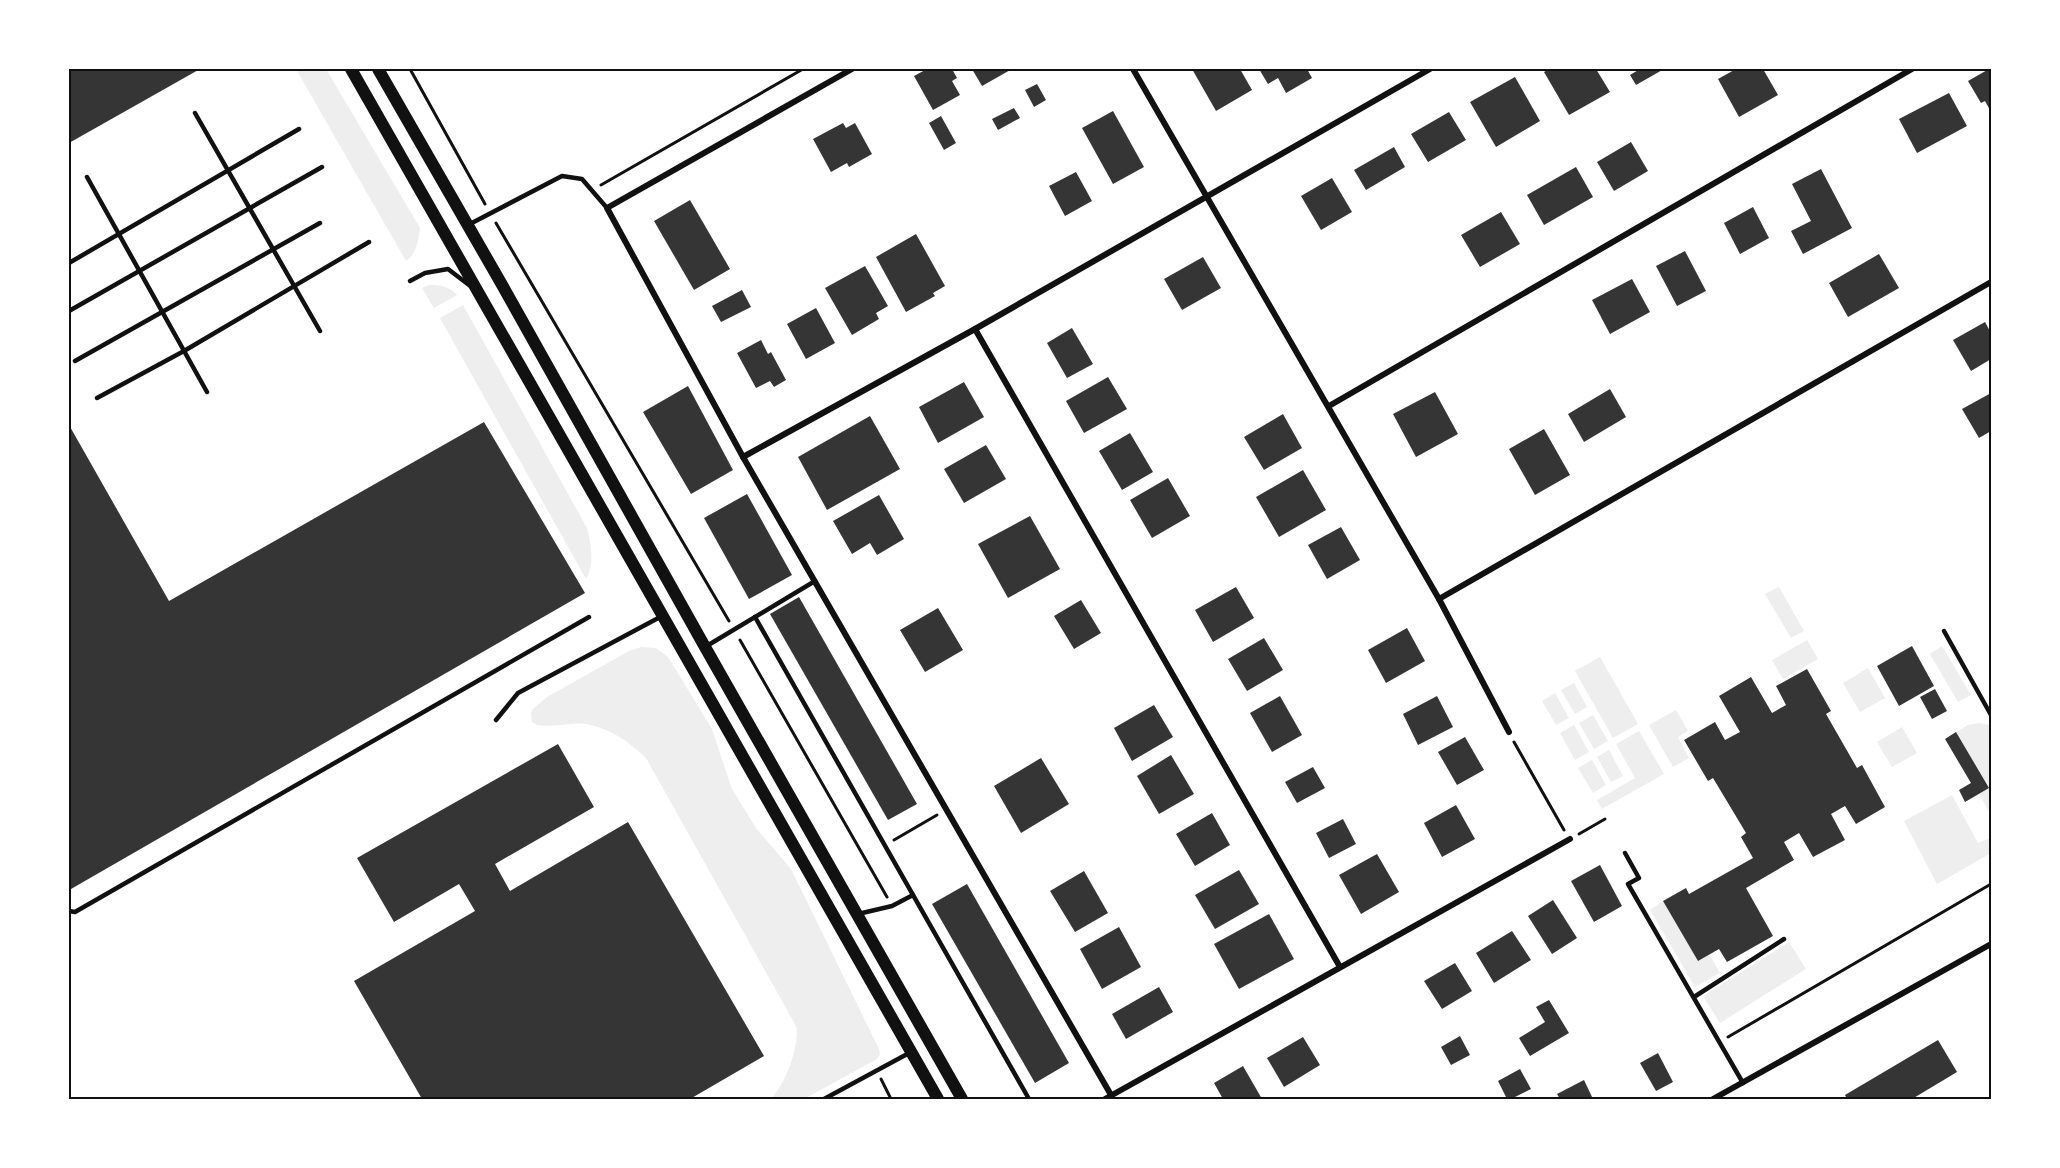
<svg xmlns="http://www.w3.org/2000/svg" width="2060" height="1168" font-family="'DejaVu Sans',sans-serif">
	<rect width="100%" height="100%" fill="#fff"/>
	<g fill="#eee">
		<path d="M 296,69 L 326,69 L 420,228 C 418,241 417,253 406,261 Z"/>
		<path d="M 429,285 C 439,285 450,286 457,295 L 434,308 L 422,288 Z"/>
		<path d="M 463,305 L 587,528 C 591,545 595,564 586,579 L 440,318 Z"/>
		<polygon points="1779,587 1804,631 1791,638 1765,594"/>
		<polygon points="1807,640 1818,659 1783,679 1772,660"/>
		<polygon points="1942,646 1971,695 1958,702 1930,654"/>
		<path d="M 641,647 L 656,648 L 668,657 L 712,729 L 732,789 L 756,828 L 791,869 L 879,1049 L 880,1054 L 877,1059 L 804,1099 L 771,1099 C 785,1085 800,1046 796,1026 L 646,758 C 629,742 610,728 586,724 C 571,721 542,731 532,722 L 531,713 L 533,709 L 547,697 L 629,651 Z"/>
		<polygon points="1600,657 1638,724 1613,738 1575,671"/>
		<polygon points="1868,668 1885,698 1860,712 1843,683"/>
		<polygon points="1574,683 1587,707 1575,714 1561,690"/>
		<polygon points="1555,693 1569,718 1556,725 1542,701"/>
		<polygon points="1676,710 1688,731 1678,737 1689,758 1673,767 1649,725"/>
		<polygon points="1593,715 1608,741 1594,749 1579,723"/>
		<polygon points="1979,723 1989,725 1991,729 1991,815 1979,794 1989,788 1956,732 1968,725"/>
		<polygon points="1574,725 1589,752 1575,760 1560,733"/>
		<polygon points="1902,727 1917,753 1892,767 1877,742"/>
		<polygon points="1639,731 1664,774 1602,809 1597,800 1635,778 1616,744"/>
		<polygon points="1609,750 1623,776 1611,782 1597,757"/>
		<polygon points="1592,760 1606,785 1593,793 1578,768"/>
		<polygon points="1952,795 1978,843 1991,838 1991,853 1937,884 1904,821"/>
		<polygon points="1663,901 1698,960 1709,954 1720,973 1695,987 1650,910"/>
		<polygon points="1789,942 1806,969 1720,1023 1703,996"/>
	</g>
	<g fill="#353535">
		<polygon points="69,69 200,69 69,143"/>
		<polygon points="927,69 952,69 957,78 952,81 960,95 933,110 914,76"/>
		<polygon points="972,69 1012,69 982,86"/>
		<polygon points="1192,69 1240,69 1252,90 1216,111"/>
		<polygon points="1259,69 1307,69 1312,78 1286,93 1278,78 1268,84"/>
		<polygon points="1549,69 1596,69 1610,92 1569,115 1544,72"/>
		<polygon points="1640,69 1664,69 1636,85 1630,75"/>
		<polygon points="1736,69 1763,69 1778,95 1739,117 1718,79"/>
		<polygon points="1989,69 1991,69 1991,112 1985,101 1981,103 1968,81"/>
		<polygon points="1515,77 1540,121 1496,147 1470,102"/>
		<polygon points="1037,84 1046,100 1034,107 1025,90"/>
		<polygon points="1949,93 1967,126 1917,153 1899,119"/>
		<polygon points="1014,108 1020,118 998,130 992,119"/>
		<polygon points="1113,111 1144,167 1113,184 1082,128"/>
		<polygon points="1449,112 1466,140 1428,162 1411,134"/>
		<polygon points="941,116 956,143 944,150 929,123"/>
		<polygon points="843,123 846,128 855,123 872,154 849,167 847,163 831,172 813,139"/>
		<polygon points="1631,142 1648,171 1614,191 1597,162"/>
		<polygon points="1394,147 1405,167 1366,190 1354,170"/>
		<polygon points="1576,167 1593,197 1544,225 1527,195"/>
		<polygon points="1821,169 1852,228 1803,254 1791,231 1811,221 1792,184"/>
		<polygon points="1076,172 1092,201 1065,216 1049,186"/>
		<polygon points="1332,178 1352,212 1321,230 1301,196"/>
		<polygon points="690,200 730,269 694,290 654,221"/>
		<polygon points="1753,207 1769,238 1740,254 1724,223"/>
		<polygon points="1501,212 1520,244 1480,267 1461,235"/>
		<polygon points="916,234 945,286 933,293 935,296 906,312 876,257"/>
		<polygon points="1685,251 1706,291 1677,306 1656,266"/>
		<polygon points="1879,254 1899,288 1848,317 1829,283"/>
		<polygon points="1203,257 1221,288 1182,310 1164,279"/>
		<polygon points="865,266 888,306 876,313 879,319 852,335 825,288"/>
		<polygon points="1632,279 1650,312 1610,334 1592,300"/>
		<polygon points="742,290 751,307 721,322 712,306"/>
		<polygon points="816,308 835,343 806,359 787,324"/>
		<polygon points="1985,322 1991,333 1991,359 1971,371 1953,340"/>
		<polygon points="1072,328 1093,364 1067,378 1047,343"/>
		<polygon points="761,340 768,354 771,352 786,380 774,387 770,381 756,388 737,353"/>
		<polygon points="1108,377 1127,409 1084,433 1066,401"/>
		<polygon points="964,382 984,417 938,443 919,407"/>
		<polygon points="688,386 733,470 691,494 643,412"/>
		<polygon points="1610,389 1626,417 1584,442 1568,414"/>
		<polygon points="1435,392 1458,434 1416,457 1393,414"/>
		<polygon points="1991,393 1991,431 1979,438 1962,409"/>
		<polygon points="1283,414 1302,448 1264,470 1244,437"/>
		<polygon points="870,416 900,469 827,510 798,457"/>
		<polygon points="484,422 585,593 71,889 69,884 69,425 169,601"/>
		<polygon points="1544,429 1570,475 1535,495 1509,449"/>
		<polygon points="1130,433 1153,472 1122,490 1099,451"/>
		<polygon points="986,445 1006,479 964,503 944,469"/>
		<polygon points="1303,470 1326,510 1279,537 1256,497"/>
		<polygon points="1168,478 1190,516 1152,538 1130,500"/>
		<polygon points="747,494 792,575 749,599 704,518"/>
		<polygon points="879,495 904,539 877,555 870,543 852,554 833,521"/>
		<polygon points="1030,516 1060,569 1008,598 978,544"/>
		<polygon points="1341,527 1360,560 1327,579 1308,545"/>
		<polygon points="1236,587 1254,618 1213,642 1195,610"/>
		<polygon points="799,597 917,804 888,820 770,614"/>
		<polygon points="1081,600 1101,633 1074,649 1054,616"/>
		<polygon points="938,608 963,650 925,672 900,630"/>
		<polygon points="1407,628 1425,661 1386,683 1368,650"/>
		<polygon points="1264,638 1283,670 1247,691 1228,659"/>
		<polygon points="1912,646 1934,686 1899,706 1877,666"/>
		<polygon points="1807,669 1831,711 1826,714 1857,768 1862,765 1885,807 1856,824 1845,806 1831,814 1845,840 1813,857 1799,833 1784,842 1794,860 1746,888 1773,936 1727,962 1719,949 1698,961 1663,901 1686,888 1689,894 1753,858 1741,837 1746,833 1713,778 1708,781 1684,740 1715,722 1725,740 1740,732 1719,696 1751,677 1772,713 1786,705 1776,686"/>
		<polygon points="1935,689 1947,711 1932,719 1920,697"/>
		<polygon points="1280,696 1302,735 1272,752 1250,713"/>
		<polygon points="1437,696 1453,727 1418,745 1403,714"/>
		<polygon points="1154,705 1173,737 1132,761 1114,728"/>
		<polygon points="1956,732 1989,788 1965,802 1959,790 1971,783 1945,739"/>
		<polygon points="1465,737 1484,770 1457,785 1438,752"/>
		<polygon points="558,744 594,807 495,864 510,891 628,822 764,1056 690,1099 422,1099 354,981 475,911 459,884 394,922 357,858"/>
		<polygon points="1171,755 1194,794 1159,814 1137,776"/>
		<polygon points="1041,758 1069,804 1021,833 994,786"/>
		<polygon points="1313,767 1325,788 1297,803 1285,782"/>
		<polygon points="1456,805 1475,839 1442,857 1424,823"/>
		<polygon points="1212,813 1230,845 1195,866 1176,834"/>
		<polygon points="1343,819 1356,844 1329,858 1316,833"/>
		<polygon points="1377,854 1399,892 1361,914 1339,875"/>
		<polygon points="1600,865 1622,906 1594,922 1571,881"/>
		<polygon points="1239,870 1259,904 1215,929 1195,895"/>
		<polygon points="1084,871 1108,913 1075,932 1050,891"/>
		<polygon points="967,884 1069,1063 1035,1083 932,904"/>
		<polygon points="1553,900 1577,938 1552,954 1528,916"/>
		<polygon points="1269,914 1294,959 1239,989 1214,944"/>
		<polygon points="1119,927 1141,967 1102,989 1080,949"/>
		<polygon points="1512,931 1531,960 1494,983 1476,953"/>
		<polygon points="1455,963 1472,991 1442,1009 1424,981"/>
		<polygon points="1159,987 1173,1012 1126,1039 1112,1014"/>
		<polygon points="1549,1000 1569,1033 1530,1056 1519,1038 1545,1022 1536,1007"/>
		<polygon points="1460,1036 1470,1055 1451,1065 1441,1047"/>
		<polygon points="1303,1037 1320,1065 1284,1087 1267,1058"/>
		<polygon points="1938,1040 1957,1072 1912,1099 1847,1099 1845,1095"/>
		<polygon points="1658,1053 1673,1082 1656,1091 1640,1063"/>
		<polygon points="1243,1066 1262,1099 1223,1099 1214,1083"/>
		<polygon points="1520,1069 1531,1089 1511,1099 1507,1099 1498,1081"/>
		<polygon points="1584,1080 1593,1099 1560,1099 1557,1094"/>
	</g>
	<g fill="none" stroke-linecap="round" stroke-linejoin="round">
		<g stroke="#111" stroke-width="3">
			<polyline points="410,69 485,204"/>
			<polyline points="601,185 803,69"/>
			<polyline points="496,223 729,621"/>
			<polyline points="740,640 887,897"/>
			<polyline points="1514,742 1564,830"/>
			<polyline points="1579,834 1605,819"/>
			<polyline points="894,840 937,815"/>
			<polyline points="1728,1037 1991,884"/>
			<polyline points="881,1079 891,1099"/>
		</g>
		<g stroke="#111" stroke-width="4.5">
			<polyline points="195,113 320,331"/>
			<polyline points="87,177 207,392"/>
			<polyline points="468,225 562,176 582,179 607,208"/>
			<polyline points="69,263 299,129"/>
			<polyline points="410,281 425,273 448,269 469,285"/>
			<polyline points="69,311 322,167"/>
			<polyline points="75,361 320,223"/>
			<polyline points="97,398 184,351 369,242"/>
			<polyline points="755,617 1029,1099"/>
			<polyline points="1944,631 1991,715"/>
			<polyline points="705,647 815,581"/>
			<polyline points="496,720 518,693 662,616"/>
			<polyline points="1625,853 1639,878 1628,884 1743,1083"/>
			<polyline points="69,911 75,912 589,617"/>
			<polyline points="858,914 892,906 913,895"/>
			<polyline points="1694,997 1784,939"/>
			<polyline points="824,1099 911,1052"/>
		</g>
		<g stroke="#111" stroke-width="6">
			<polyline points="852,69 607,208 743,457 1111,1095"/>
			<polyline points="1133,69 1439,599 1509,732"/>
			<polyline points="975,329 1340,967"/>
			<polyline points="1329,406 1912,69"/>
			<polyline points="743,457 975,329 1430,69"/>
			<polyline points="1439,599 1991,282"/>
			<polyline points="1105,1099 1570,839"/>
			<polyline points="1713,1099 1991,944"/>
		</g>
		<g stroke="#111" stroke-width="12">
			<polyline points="351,69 938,1099"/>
			<polyline points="378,69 501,283 705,647 962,1099"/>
		</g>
	</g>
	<rect width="2060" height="1168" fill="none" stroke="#ffffff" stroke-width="141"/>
	<rect x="70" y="70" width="1920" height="1028" fill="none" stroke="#111" stroke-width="2"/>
</svg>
